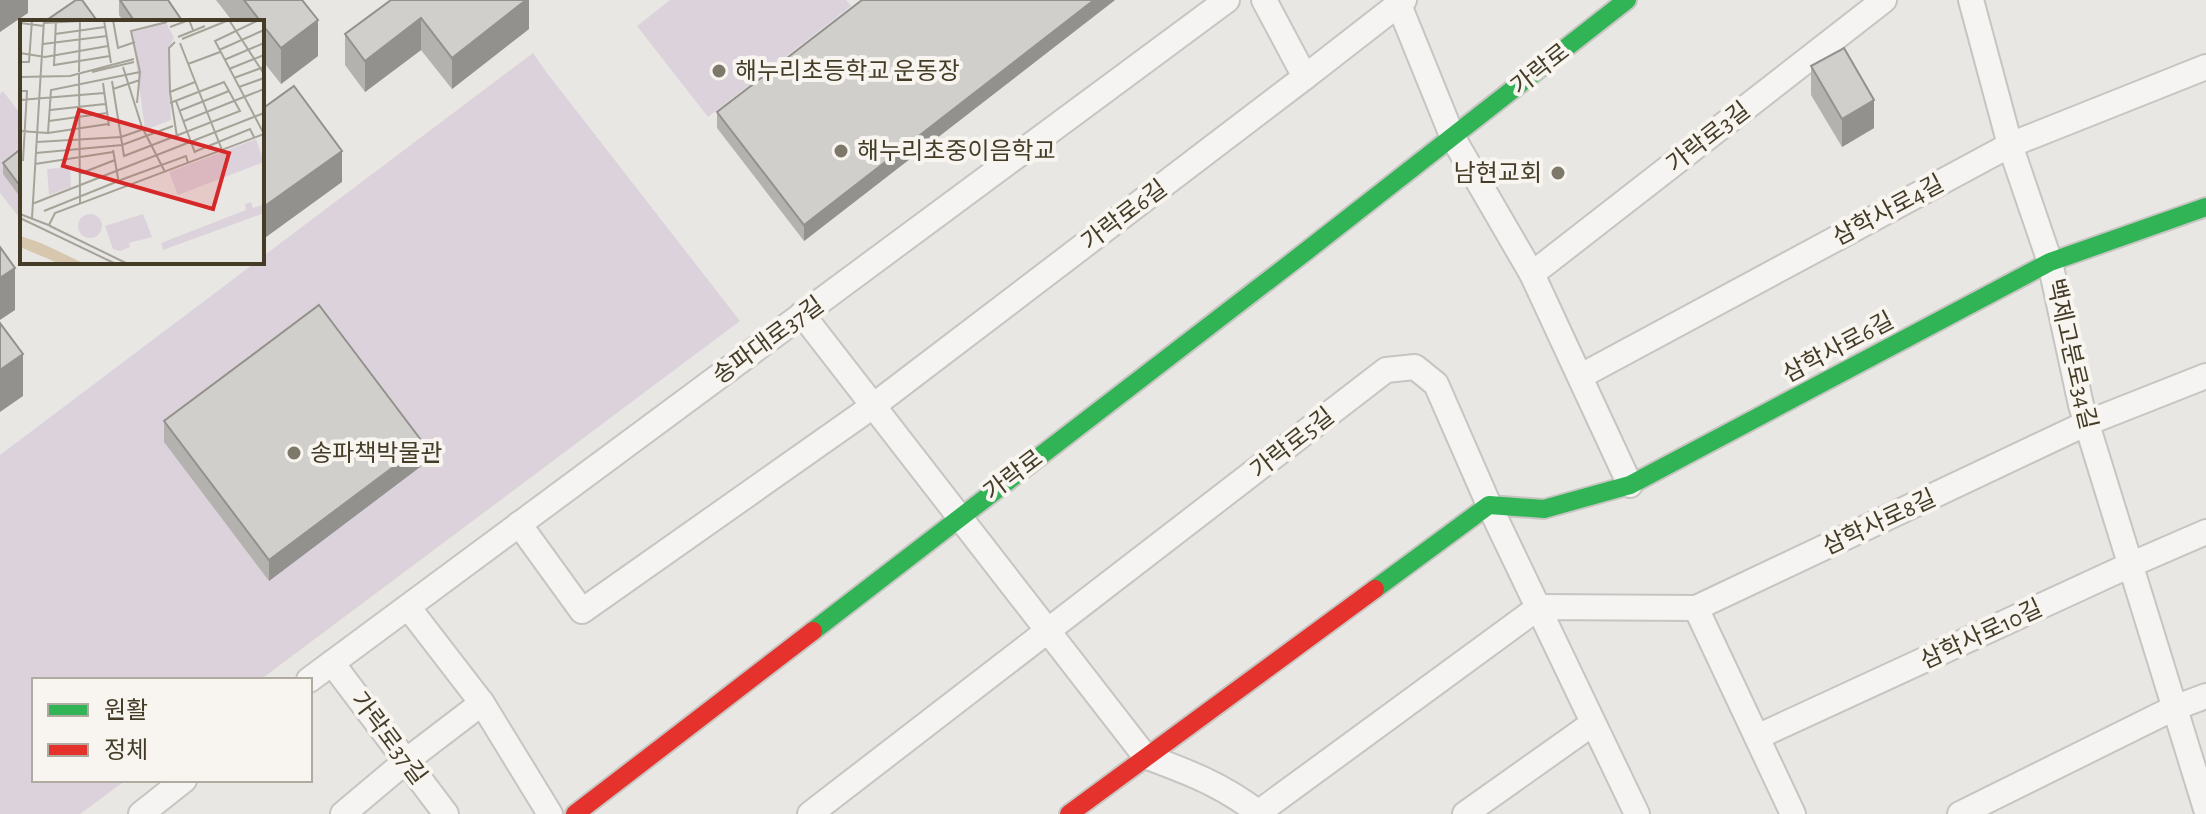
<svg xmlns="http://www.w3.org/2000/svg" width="2206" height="814" font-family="'Alegreya Sans','Noto Sans KR',sans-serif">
	<rect width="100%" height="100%" fill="#e8e7e3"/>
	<g fill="#dcd2db">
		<polygon points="670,0 846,0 851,6 708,117 637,26"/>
		<polygon points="533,53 547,73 740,321 260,680 34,680 34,780 126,780 80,814 0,814 0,455 256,262 262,262 262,257"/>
		<polygon points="3,91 22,116 22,221 0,193 0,94"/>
	</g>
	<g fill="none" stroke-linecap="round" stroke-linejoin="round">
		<defs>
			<g id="street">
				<polyline points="1397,0 1453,138 1532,274 1630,485"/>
				<polyline points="1971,0 2010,145 2050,262 2081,405 2206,809"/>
				<polyline points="1305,77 1404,0"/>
				<polyline points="1532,274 1884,0"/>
				<path d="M 802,314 L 1145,756 C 1188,772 1223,785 1260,814"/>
				<polyline points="1581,376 2010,145 2206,67"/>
				<polyline points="519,524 582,611 873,406 1305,77 1264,0"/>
				<polyline points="408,607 482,703 550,814"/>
				<polyline points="1696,608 1793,814"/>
				<polyline points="332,663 446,814"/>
				<polyline points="309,680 1227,0"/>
				<polyline points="1757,737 2130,565 2206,532"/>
				<polyline points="1258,813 1539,607 1696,608 2087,423 2206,376"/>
				<polyline points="141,814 184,780"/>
				<polyline points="343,814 406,761 482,703"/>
				<polyline points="810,814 1386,370 1415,367 1436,384 1489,505 1637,814"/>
				<polyline points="1465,814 1592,724"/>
				<polyline points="1960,814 2174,708 2206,696"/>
			</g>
			<g id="fast">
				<polyline points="1375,589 1489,505 1544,509 1630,485 2050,262 2206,207"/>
				<polyline points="813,631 1309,249 1627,0"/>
			</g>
			<g id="jam">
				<polyline points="575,814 813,631"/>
				<polyline points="1069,814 1375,589"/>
			</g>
		</defs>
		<use href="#street" stroke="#c6c5c1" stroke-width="28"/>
		<use href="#fast" stroke="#c6c5c1" stroke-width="22"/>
		<use href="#jam" stroke="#c6c5c1" stroke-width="22"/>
		<use href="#street" stroke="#f5f4f2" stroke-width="24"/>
		<use href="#fast" stroke="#30b455" stroke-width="18"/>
		<use href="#jam" stroke="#e5322d" stroke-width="18"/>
	</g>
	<g fill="#b4b2af">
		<polygon points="119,0 168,0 183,22 124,22 119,15"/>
		<polygon points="216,0 302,0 318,56 281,84 262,60 262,22 233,22"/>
		<polygon points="391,0 529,0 529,29 452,89 421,50 365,92 345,65 345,34"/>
		<polygon points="862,0 1115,0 804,241 717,128 717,112"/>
		<polygon points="1811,66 1874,128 1842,147 1811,95"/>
		<polygon points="22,148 22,196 20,197 3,174 3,163"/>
		<polygon points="164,421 424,464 269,581 164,442"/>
	</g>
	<g fill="#92918e">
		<polygon points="0,0 28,0 28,13 0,32"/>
		<polygon points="526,0 529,0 529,29 452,89 452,58"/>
		<polygon points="1094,0 1115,0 804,241 804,225"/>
		<polygon points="421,18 421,50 365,92 365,61"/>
		<polygon points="318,20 318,56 281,84 281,48"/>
		<polygon points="1874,100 1874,128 1842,147 1842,119"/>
		<polygon points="342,151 342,182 262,240 262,208"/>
		<polygon points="15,268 15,310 0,320 0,278"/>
		<polygon points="23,354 23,396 0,412 0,370"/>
		<polygon points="424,444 424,464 269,581 269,560"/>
	</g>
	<g fill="#d1cfcb" stroke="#92918e" stroke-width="2">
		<polygon points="76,0 82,0 98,22 49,22 47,20"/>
		<polygon points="120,0 168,0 183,22 135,22"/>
		<polygon points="244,0 302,0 318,20 281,48 262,24 262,22 261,22"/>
		<polygon points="391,0 526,0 452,58 421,18 365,61 345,34"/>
		<polygon points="862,0 1094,0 804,225 717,112"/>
		<polygon points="1844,48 1874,100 1842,119 1811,66"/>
		<polygon points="294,86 342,151 262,208 262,109"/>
		<polygon points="22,148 22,184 20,186 3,163"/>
		<polygon points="0,247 15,268 0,278"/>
		<polygon points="319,305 424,444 269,560 164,421"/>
		<polygon points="0,323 23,354 0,370"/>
	</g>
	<g fill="#7d7869" stroke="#f8f5f0" stroke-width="3">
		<circle cx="719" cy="71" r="8"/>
		<circle cx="841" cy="151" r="8"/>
		<circle cx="1558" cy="173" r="8"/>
		<circle cx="294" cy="453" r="8"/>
	</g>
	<g text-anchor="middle" stroke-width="8" stroke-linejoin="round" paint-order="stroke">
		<g font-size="24" fill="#443c27" stroke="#f8f5f0">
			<text transform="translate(1540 69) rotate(-38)" y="8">가락로</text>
			<text transform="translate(1708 137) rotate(-38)" y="8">가락로3길</text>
			<text transform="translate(1888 210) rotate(-28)" y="8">삼학사로4길</text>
			<text transform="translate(1124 215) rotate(-37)" y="8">가락로6길</text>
			<text transform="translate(768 340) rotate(-36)" y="8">송파대로37길</text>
			<text transform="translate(1838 347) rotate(-28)" y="8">삼학사로6길</text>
			<text transform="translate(2072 354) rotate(77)" y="8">백제고분로34길</text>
			<text transform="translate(1292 443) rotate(-38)" y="8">가락로5길</text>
			<text transform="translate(1013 475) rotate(-37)" y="8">가락로</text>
			<text transform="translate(1879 522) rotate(-25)" y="8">삼학사로8길</text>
			<text transform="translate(1981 634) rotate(-25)" y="8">삼학사로10길</text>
			<text transform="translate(389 738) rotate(53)" y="8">가락로37길</text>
		</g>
		<g font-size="24" fill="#443c27" stroke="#f8f5f0" text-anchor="start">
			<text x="735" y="79">해누리초등학교 운동장</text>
			<text x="857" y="159">해누리초중이음학교</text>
			<text x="1542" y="181" text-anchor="end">남현교회</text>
			<text x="310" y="461">송파책박물관</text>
		</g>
	</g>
	<g transform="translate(20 20)">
		<rect width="244" height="244" fill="#e8e7e3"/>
		<path d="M 146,2 L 154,18 L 149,27 L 151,100 L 125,110 L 112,12 ZM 236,119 L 244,142 L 158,175 L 149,152 ZM 50,147 L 51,167 L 29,175 L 27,149 ZM 231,182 L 233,188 L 244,184 L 244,193 L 143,230 L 141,223 L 226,190 L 225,184 ZM58 206a12 12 0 1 1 24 0a12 12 0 1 1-24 0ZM 123,194 L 132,217 L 109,223 L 110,227 L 100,231 L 93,229 L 85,206 Z" fill="#dcd2db"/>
		<path d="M 0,216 L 21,223 L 65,244 L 38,243 L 0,227 Z" fill="#d6c7ae"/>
		<path fill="none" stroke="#a6a398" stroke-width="2" d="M 36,0 L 34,45 L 90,36M 84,0 L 91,43M 93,0 L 98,28 L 115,22M 209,0 L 244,54M 0,3 L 24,6M 24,3 L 61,1M 150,7 L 169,0 L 173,10M 35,14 L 85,7M 158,17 L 185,6M 162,19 L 209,0M 155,22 L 149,28 L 150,72 L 157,117M 160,23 L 202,130M 23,24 L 87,16M 199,30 L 244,10M 0,33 L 25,37 L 88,26M 204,40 L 244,23M 0,42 L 9,42 L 12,0M 168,44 L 200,32M 103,47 L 122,107 L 145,152M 209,49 L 244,35M 59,52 L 60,0M 72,52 L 114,42M 59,54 L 60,183M 0,57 L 50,56 L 114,39M 214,58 L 244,47M 92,61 L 104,136 L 220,91 L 204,62 L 150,83M 83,63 L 89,106M 219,67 L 244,58M 93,69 L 120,60M 0,71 L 7,71 L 3,141M 150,72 L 175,62M 0,80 L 84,73M 156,81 L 175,133M 117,83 L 120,52 L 111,11 L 147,2M 30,90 L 85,84M 159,91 L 209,71M 29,101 L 87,93M 164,101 L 244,69M 0,111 L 28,113 L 88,104M 28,113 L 31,70 L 120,52M 17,122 L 101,117 L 124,109M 93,130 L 99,164M 174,132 L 230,109 L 234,117M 16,133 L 102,125 L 153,106M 15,144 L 93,132M 59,154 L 95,140M 106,158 L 166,136 L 168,143M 12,184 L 244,93M 24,191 L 106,158M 0,194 L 31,206M 0,198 L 96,244M 12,198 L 24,0M 29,205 L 35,193 L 244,114 L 195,21 L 239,0M 30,206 L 108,244"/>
		<path fill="#d62828" fill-opacity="0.15" stroke="#d62828" stroke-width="4" d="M 59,90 L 209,133 L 193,189 L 43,146 Z"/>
		<rect width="244" height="244" fill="none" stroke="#443c27" stroke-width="4"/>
	</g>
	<rect x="32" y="678" width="280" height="104" fill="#f8f5f0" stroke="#b0aba0" stroke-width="2"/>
	<rect x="48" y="704" width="40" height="12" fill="#30b455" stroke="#b0aba0" stroke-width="2"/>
	<text x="104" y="718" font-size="24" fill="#443c27">원활</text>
	<rect x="48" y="744" width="40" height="12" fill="#e5322d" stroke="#b0aba0" stroke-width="2"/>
	<text x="104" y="758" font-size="24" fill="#443c27">정체</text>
</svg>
